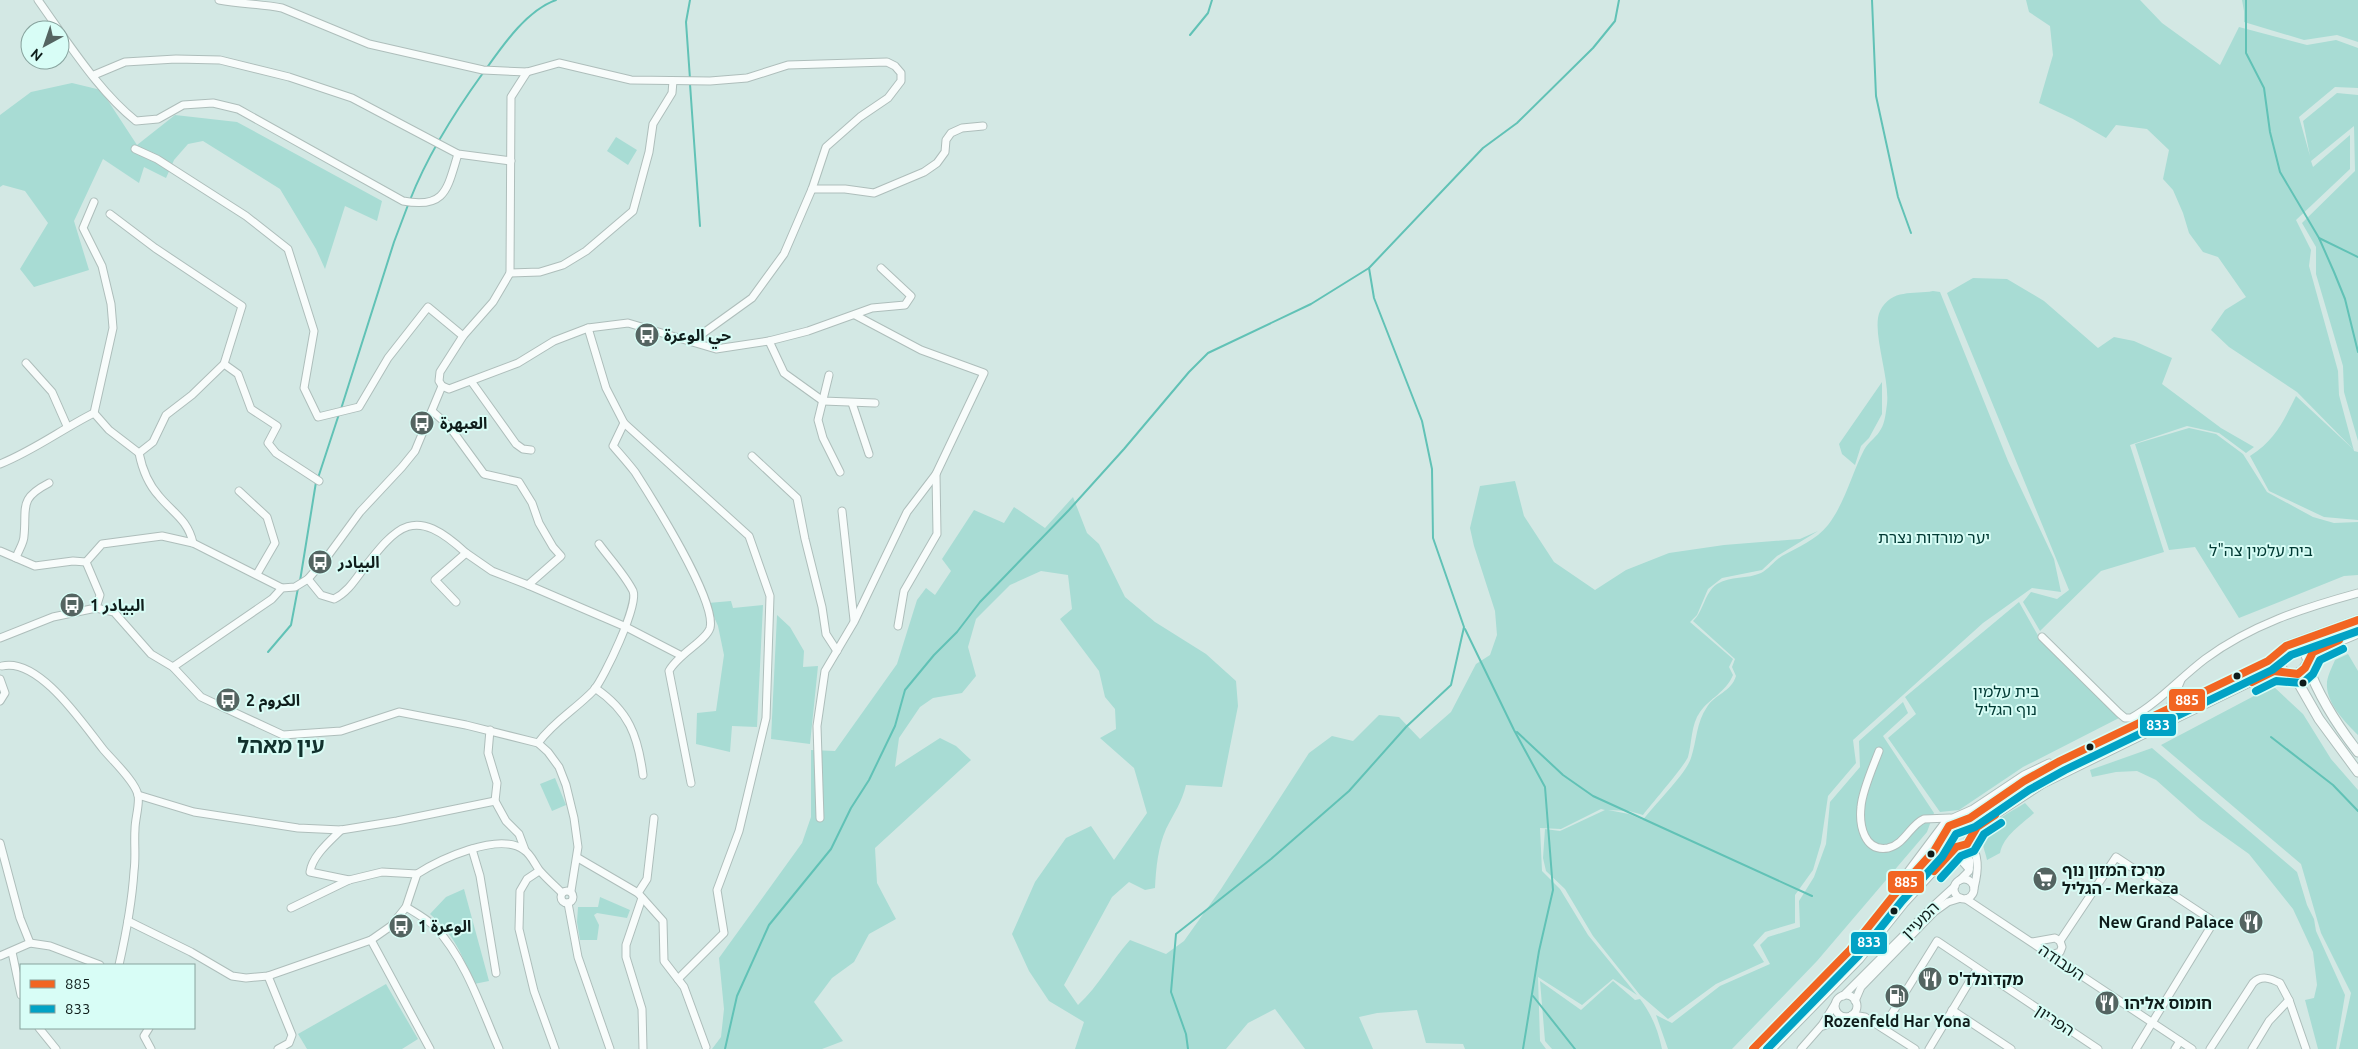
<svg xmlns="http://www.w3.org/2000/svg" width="2358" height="1049" font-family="Ubuntu,'Noto Sans Arabic','Noto Sans Hebrew',sans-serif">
	<rect width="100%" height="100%" fill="#d3e8e4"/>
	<g fill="#a8dcd4">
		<path d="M 2026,0 L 2140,0 L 2162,23 L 2220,65 L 2239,27 L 2307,45 L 2336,40 L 2358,48 L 2358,88 L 2335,87 L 2299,117 L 2310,156 L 2303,121 L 2337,93 L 2358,95 L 2358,441 L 2344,392 L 2343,366 L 2316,274 L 2316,247 L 2302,223 L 2355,171 L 2354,126 L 2311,161 L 2313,167 L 2350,135 L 2350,169 L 2296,220 L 2311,250 L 2309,266 L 2338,371 L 2339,395 L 2354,451 L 2358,452 L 2358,520 L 2324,517 L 2269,491 L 2250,456 C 2275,440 2283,422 2296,396 L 2354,450 L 2297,392 L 2229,347 L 2211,330 L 2225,310 L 2246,297 L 2218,257 L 2203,252 L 2189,233 L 2183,213 L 2173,190 L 2163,179 L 2169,150 L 2147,129 L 2116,125 L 2106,138 L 2073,119 L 2039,103 L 2053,55 L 2050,26 L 2029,12 Z"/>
		<polygon points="2242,0 2358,0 2358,42 2337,35 2304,40 2244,22 2244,11"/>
		<polygon points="72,83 101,90 137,145 175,115 237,122 382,201 377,221 345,206 325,269 316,249 280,189 203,141 188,144 174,160 166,178 144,167 139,183 103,159 74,221 89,270 34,287 20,269 48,223 25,191 3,185 0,187 0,115 31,92"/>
		<polygon points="616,137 637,150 628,165 607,151"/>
		<polygon points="1973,278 2007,279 2044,301 2098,348 2114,337 2134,341 2172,358 2162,384 2221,428 2254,447 2246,453 2219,433 2187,426 2130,445 2164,552 2101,571 2040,631 2023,602 2031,592 2057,599 2069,590 1947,293"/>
		<path d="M 1933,291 L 1940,292 L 2008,461 L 2054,559 L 2061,592 L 2032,588 L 1983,623 L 1853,740 L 1856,763 L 1828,796 L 1821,843 L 1813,870 L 1795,895 L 1795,923 L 1765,932 L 1753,945 L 1764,962 L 1716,984 L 1668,1019 L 1640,995 L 1593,936 L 1565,889 L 1546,871 L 1543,858 L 1545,829 L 1560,831 L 1605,810 L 1601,809 L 1561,829 L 1540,828 L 1542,871 L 1560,889 L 1588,935 L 1637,995 L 1613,979 L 1582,1005 L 1538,977 L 1540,1041 L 1546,1049 L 1465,1049 L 1463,1044 L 1426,1043 L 1417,1010 L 1377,1013 L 1359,1017 L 1373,1049 L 1305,1049 L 1275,1009 L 1248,1023 L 1226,1049 L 1075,1049 L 1084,1022 L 1049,1001 L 1029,971 L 1012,934 L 1035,882 L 1066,838 L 1091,826 L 1114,860 L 1147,813 L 1134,768 L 1100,738 L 1116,729 L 1115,709 L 1105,697 L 1099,671 L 1060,619 L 1072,609 L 1068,575 L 1041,571 L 1010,585 L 976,619 L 968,647 L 976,676 L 962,693 L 933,698 L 920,707 L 899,738 L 895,767 L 940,738 L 956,746 L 971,760 L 875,848 L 877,883 L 896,919 L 869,934 L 854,962 L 832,978 L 814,1002 L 843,1041 L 822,1049 L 712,1049 L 721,1037 L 724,1009 L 719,958 L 802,843 L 811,817 L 811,750 L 835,751 L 897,664 L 917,600 L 926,588 L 935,595 L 951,571 L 942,559 L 974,510 L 1004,523 L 1014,507 L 1045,528 L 1073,497 L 1087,533 L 1099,544 L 1125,597 L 1155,622 L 1206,654 L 1236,681 L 1238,706 L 1222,787 L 1186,785 C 1182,802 1174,813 1166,829 C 1158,847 1156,868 1155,888 L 1145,890 L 1129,882 L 1112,897 L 1064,985 L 1078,1005 C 1099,986 1111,961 1130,940 L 1166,954 L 1184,941 L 1221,889 L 1309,753 L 1332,736 L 1353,741 L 1379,715 L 1399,717 L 1420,739 L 1451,712 L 1476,664 L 1490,655 L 1497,635 L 1495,611 L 1474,546 L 1470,528 L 1480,486 L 1515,481 L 1524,516 L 1554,562 L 1595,590 L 1626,570 L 1669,553 L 1724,545 L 1800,539 L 1818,531 L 1777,556 L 1762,570 L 1722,578 L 1708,589 L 1697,615 L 1690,622 L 1733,659 L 1729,667 L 1733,675 C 1726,692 1710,698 1700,712 C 1691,724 1692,743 1688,757 C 1683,768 1652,803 1643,815 L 1629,811 L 1608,810 L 1629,814 L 1643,820 C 1654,805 1686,774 1691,758 C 1697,740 1696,723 1707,707 C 1715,694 1731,692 1736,676 L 1732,667 L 1735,659 L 1693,621 C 1704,611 1704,593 1717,584 C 1730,576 1748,579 1761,573 C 1769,569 1774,561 1782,556 C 1798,547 1816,540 1828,525 C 1845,503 1852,473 1864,450 C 1869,441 1877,437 1881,429 C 1885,423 1886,411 1887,404 C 1890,377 1871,330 1880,311 C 1892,288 1913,295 1933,291 Z"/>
		<polygon points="1882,382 1882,414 1869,438 1861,446 1855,465 1842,454 1839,444"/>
		<polygon points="2189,428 2216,434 2243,454 2267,492 2313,517 2334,523 2358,522 2358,575 2344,576 2239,618 2195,547 2169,550 2135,444"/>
		<polygon points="731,601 733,608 763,605 757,727 732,726 730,752 696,744 697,713 716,711 724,655 718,626 708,603"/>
		<polygon points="2019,602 2040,639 2119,718 2023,767 1959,810 1940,812 1888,738 1916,714 1905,697"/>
		<polygon points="777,615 790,627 804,651 803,667 818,666 810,744 771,739"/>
		<path d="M 2348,654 L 2358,671 L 2358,735 C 2345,722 2325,702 2327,682 C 2328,675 2332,667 2335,660 Z"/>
		<polygon points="2273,686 2303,714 2331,759 2358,790 2358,1049 2339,1049 2351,993 2321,933 2301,864 2161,745"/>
		<polygon points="1903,702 1908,713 1883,736 1934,813 1927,832 1817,961 1732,1049 1668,1049 1656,1015 1672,1023 1720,986 1770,964 1760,945 1768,937 1800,927 1799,901 1814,877 1826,844 1830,802 1860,767 1859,741"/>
		<polygon points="2152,748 2297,872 2307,905 2314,919 2316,931 2345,995 2336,1049 2318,1049 2305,1000 2314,998 2317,985 2313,952 2293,909 2249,854 2200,819 2156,780 2137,771 2116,772 2092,777 2090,770"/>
		<polygon points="555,778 566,805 552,811 540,784"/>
		<path d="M 2025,803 L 2034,813 C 2021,825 2004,835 2000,853 L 1987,860 C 1986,854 1982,846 1983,840 C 1985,823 2013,811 2025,803 Z"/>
		<path d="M 464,889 L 489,981 L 474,984 C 461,953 456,937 430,914 L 446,897 Z"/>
		<polygon points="600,897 630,910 627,918 597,913 594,915 599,925 597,940 580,940 577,922 578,907 598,907"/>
		<path d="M 1540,981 L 1581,1010 L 1613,981 L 1635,1000 L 1640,999 C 1652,1015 1658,1030 1662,1049 L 1552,1049 L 1545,1041 Z"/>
		<polygon points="386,984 418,1039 402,1049 307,1049 298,1034"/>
	</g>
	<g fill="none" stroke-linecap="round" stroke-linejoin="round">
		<g stroke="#61c2b6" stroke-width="2">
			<polyline points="1872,0 1876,96 1898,197 1911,233"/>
			<polyline points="2246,0 2246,53 2264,88 2270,132 2280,172 2319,238 2334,272 2345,299 2358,352"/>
			<polyline points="1190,35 1208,13 1212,0"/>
			<path d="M 486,69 C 503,45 527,10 556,0"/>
			<polyline points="690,79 686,22 690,0"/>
			<polyline points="690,84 700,226"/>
			<path d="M 410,200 C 428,154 454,113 483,73"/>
			<polyline points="2319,238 2358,257"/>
			<polyline points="341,409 394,242 408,205"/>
			<polyline points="318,478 339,414"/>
			<polyline points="300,581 316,482"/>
			<polyline points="1465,629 1514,730 1545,787 1553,890 1539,951 1523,1049"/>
			<polyline points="268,652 291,625 298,588"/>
			<polyline points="1517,732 1563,775 1593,796 1812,896"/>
			<polyline points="2271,737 2333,785 2358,811"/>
			<polyline points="1533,996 1575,1049"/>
			<polyline points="725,1049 737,996 769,925 831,849 851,808 869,780 895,726 905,690 934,655 957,632 980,602 1069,510 1124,449 1189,372 1208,353 1311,304 1369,268 1483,148 1517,123 1593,48 1615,21 1619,0"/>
			<polyline points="1188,1049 1186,1034 1171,992 1176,934 1271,859 1349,791 1406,727 1451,685 1464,627 1433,538 1432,469 1422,421 1374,298 1369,268"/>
		</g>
		<defs>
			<g id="minor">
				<polyline points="38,0 59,30"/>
				<path d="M 219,0 C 240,4 261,4 282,8 L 369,44 L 483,70 L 527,72 L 559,63 L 631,80 L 710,81 L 747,78 L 788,65 L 887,62 L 895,66 L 901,73 L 901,81 L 888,98 L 860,117 L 826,147 L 812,189 L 784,254 L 752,298 L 702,334 L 695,342"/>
				<path d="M 60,32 C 82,63 106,97 136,121 L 158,119 L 183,105 L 213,103 L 238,109 L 403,201 C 446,209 447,189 458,154"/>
				<polyline points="94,75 125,62 176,59 220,60 289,77 352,98 458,154 511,161"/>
				<polyline points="135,149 157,159 246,216 288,249 314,331 304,388 318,417 359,407 388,358 428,307 463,336"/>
				<polyline points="812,189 845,189 874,193 924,172 937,163 945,152 946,140 951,133 962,128 983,126"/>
				<polyline points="510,273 540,272 563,265 586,251 633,211 649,152 653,124 672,93 673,81"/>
				<polyline points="855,315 921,350 984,373 936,474 937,534 904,591 898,626"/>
				<polyline points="588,328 606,388 624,423 749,536 770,596 766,718 739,831 717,890 724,933 678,979"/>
				<polyline points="769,341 784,373 823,401 875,403"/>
				<polyline points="26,363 52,392 67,426"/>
				<polyline points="224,364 238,374 251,409 277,426 268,443 276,453 319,481"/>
				<polyline points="829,375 818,420 823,438 840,472"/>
				<polyline points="471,381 516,444 523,449 531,450"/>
				<polyline points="442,386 449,389 518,363 554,341 588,328 628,323 716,349 769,341 808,331 872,308 905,305 911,296 881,268"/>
				<polyline points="852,403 869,454"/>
				<polyline points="432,411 449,426 484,474 519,482 532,503 539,523 553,547 561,556 528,585 492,571 466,553"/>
				<polyline points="94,413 109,430 139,453 153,442 166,415 192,395 224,364 242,306 155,248 110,214"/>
				<path d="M 624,423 L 613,446 C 620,454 628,463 635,472 C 651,497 717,601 710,628 C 706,641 678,654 669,671 L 691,783"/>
				<path d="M 139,453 C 142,468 149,485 159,496 C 173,513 188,520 193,543"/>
				<polyline points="752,456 797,498 805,539 822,607 826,634 837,651"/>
				<path d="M 0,464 C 33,451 62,429 94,413 L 113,328 L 111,304 L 102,266 L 83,228 L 94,202"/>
				<polyline points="239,491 267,517 275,543 257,574"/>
				<polyline points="842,511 854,620"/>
				<polyline points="0,551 35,566 73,561 86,562"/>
				<path d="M 16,558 C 18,551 24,543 24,536 C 27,507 18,499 49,483"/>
				<path d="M 308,579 L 321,595 L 334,599 C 346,593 353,583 361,572 C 398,524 414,505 466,553 L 435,580 L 456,602"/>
				<polyline points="528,585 626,627 680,655"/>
				<polyline points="96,608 100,595 86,562 102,544 162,536 193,543 282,588"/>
				<path d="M 2042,637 L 2119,713 L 2125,718 L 2131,718 C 2158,703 2180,678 2205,659 C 2251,625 2303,608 2358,593"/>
				<polyline points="0,638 53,617 96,608 114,612 151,654 173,667 201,697 283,735 341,731 399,712 466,725 538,743 548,752 559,767 566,785 574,818 578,847 571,891"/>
				<path d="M 2,666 C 39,657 83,724 103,749 C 112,760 135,781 138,795 C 140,804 135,819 135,829 C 134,843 136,857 134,871 C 132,903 126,934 119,965"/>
				<polyline points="173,667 272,599 282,588 295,587 308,579 327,557 360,512 402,467 415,451 442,386 439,381 440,372 463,336 493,302 510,273 511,97 527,72"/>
				<polyline points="0,679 5,693 0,701"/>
				<path d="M 595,688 C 629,711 638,736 643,775"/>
				<polyline points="2169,709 2181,680"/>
				<polyline points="490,730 488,753 497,783 495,801 506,821 519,834 525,850"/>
				<path d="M 538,743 C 555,720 575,710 594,690 C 604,678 639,605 633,591 C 625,575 610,559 599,544"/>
				<path d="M 1879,751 C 1873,767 1862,791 1861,807 C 1859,825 1864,852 1888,848 C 1905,844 1910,825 1924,819 L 1950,818"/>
				<polyline points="138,795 194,812 298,828 341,830 397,821 495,801"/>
				<polyline points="820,818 817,726 825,671 854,622 907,512 936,474"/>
				<path d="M 341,830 C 330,841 312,856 310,872 L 349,880"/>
				<path d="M 1945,834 C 1946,845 1955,850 1965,845 L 1977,827 L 2043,784 L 2274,671 L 2285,672"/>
				<path d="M 1969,838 C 1979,856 1979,869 1974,888"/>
				<polyline points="0,843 20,918 30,943"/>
				<polyline points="1959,847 1970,861 1969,871 1960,880"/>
				<polyline points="472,849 480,876 496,973"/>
				<polyline points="578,858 638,893 663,921 664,961 684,987 706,1047"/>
				<polyline points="1943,864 1960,859 1969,869"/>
				<polyline points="539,871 527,879 520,891 519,929 534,991 555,1049"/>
				<circle cx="1964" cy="889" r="10"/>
				<polyline points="1901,881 1946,821 1973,809 2024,775 2049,763"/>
				<circle cx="567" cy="897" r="6"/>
				<polyline points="638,893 647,879 654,818"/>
				<polyline points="642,898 626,945 626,957 642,1009 643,1049"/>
				<polyline points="1966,899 2192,1049"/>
				<polyline points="568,903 578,957 610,1049"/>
				<path d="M 406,907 C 416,913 427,919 435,927 C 466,960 481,1008 499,1049"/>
				<polyline points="291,908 349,880 382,872 417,874"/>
				<path d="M 128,921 L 191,952 L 232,976 L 246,978 L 268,976 L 371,940 L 391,926 L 406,907 L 417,874 C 439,860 499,831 524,850 C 531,854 535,865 540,871 C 547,879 555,886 562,893"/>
				<polyline points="371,940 430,1049"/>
				<polyline points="2060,941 2116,857 2210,919 2210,928 2136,1049"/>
				<polyline points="2032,942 2055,938 2060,941 2062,947 2060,952 2051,955"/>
				<polyline points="12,952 21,995"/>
				<polyline points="0,956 30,943 50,946 100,965"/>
				<polyline points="268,976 292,1035 289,1043 278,1049"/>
				<circle cx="1846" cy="1006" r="11"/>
				<polyline points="1843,996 1931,908 1955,886"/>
				<polyline points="1855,1001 1861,987 1934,912 1948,902 1961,898"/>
				<polyline points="1952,1010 2011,1049"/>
				<polyline points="1852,1015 1865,1017 1915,1049"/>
				<polyline points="1823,1026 1845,1017"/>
				<polyline points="39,1028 56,1049"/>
				<polyline points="149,1028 144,1036 151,1049"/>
				<polyline points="1883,1028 1937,941 2098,1049"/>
				<polyline points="1753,1049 1850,950 1894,895 1934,851 1949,826 1970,818 2024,781 2060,761 2203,693 2268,661 2279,653"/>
				<polyline points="1772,1049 1860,959 1904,904 1956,847"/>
				<polyline points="1801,1049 1822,1025 1835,1004"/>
				<polyline points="1929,1049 1977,969"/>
				<polyline points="2175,1049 2180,1041"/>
				<path d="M 2210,1049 L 2253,983 C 2261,975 2270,978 2280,983 L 2289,1000 L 2306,1049"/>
				<polyline points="2252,1049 2269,1021 2289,1000"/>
			</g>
			<g id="major">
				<path d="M 2358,620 L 2286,646 L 2279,653 L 2279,666 L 2287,674 C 2304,677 2306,664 2313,652 L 2358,633"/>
				<polyline points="2291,645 2304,649 2308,661"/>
				<path d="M 2307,664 C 2319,697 2337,725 2358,752"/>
				<polyline points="2290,674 2299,684 2319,719 2358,772"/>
			</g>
		</defs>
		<use href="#minor" stroke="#aebebb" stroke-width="9"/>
		<use href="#major" stroke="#aebebb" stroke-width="11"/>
		<use href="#minor" stroke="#f8fcfb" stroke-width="7"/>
		<use href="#major" stroke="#f8fcfb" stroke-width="9"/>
		<defs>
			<g id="bus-1">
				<polyline points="2252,682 2274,671 2298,674 2305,668 2313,652 2339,640"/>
				<polyline points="1934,871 1956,847 1967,844 1977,827 1995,815"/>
				<polyline points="1753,1049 1850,950 1894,895 1934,851 1949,826 1970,818 2024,781 2060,761 2268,661 2286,646 2358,620"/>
			</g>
			<g id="bus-2">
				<polyline points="2256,691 2276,681 2303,683 2313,674 2320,660 2343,649"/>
				<polyline points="1941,878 1961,856 1974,851 1984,834 2001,823"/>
				<polyline points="1767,1049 1858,956 1902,901 1942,857 1956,834 1975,827 2029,790 2065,770 2272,670 2291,655 2358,631"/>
			</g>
		</defs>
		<use href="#bus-1" stroke="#d8fdf6" stroke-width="11"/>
		<use href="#bus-2" stroke="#d8fdf6" stroke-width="11"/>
		<use href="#bus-1" stroke="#f26522" stroke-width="8"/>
		<use href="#bus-2" stroke="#01a2c5" stroke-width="8"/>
	</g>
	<defs>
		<symbol id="bus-disc" viewBox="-11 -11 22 22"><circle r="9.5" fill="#546461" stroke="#d8fdf6"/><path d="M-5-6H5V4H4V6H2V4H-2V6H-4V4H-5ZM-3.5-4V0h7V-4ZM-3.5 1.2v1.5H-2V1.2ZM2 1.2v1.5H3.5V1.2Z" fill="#fff"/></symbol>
		<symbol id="supermarket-disc" viewBox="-11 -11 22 22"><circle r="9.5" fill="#546461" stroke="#d8fdf6"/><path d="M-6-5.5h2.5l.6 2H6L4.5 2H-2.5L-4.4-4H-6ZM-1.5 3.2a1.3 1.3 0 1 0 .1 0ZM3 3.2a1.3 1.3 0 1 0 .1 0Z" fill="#fff"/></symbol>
		<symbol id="restaurant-disc" viewBox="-11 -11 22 22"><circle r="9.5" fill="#546461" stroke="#d8fdf6"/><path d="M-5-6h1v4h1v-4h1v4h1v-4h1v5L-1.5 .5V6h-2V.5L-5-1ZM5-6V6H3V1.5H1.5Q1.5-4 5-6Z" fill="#fff"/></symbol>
		<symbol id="fuel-disc" viewBox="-11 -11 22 22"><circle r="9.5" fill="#546461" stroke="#d8fdf6"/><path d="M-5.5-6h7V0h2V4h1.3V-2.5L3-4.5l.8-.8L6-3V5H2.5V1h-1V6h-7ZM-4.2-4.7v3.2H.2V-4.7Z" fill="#fff"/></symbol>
	</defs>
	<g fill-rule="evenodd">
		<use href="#bus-disc" x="633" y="321" width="28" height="28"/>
		<use href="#bus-disc" x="408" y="409" width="28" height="28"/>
		<use href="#bus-disc" x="306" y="548" width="28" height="28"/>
		<use href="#bus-disc" x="58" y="591" width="28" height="28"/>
		<use href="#bus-disc" x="214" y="686" width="28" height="28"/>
		<use href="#supermarket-disc" x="2031" y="865" width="28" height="28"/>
		<use href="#restaurant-disc" x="2237" y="908" width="28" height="28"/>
		<use href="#bus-disc" x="387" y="912" width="28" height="28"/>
		<use href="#restaurant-disc" x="1916" y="965" width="28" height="28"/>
		<use href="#fuel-disc" x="1883" y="982" width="28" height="28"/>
		<use href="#restaurant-disc" x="2093" y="989" width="28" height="28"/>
	</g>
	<g fill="#0f1d1b" stroke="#d8fdf6" stroke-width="2">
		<circle cx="2237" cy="676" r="4.5"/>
		<circle cx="2303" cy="683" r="4.5"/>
		<circle cx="2090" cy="747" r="4.5"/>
		<circle cx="1931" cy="854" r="4.5"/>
		<circle cx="1894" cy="911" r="4.5"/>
	</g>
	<g text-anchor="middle" stroke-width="4" stroke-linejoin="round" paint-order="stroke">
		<g font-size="16" font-weight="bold" fill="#0f1d1b" stroke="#d8fdf6" text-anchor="start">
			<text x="664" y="341">حي الوعرة</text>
			<text x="440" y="429">العبهرة</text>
			<text x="338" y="568">البيادر</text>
			<text x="90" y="611">البيادر 1</text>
			<text x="246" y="706">الكروم 2</text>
			<text x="2062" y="876">מרכז המזון נוף<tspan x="2062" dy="18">הגליל - Merkaza</tspan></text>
			<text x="2234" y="928" text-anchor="end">New Grand Palace</text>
			<text x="418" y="932">الوعرة 1</text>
			<text x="1948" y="985">מקדונלד'ס</text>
			<text x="2124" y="1009">חומוס אליהו</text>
			<text x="1897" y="1027" text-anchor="middle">Rozenfeld Har Yona</text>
		</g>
		<g font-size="16" fill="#003933" stroke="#d8fdf6">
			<text x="1934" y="543">יער מורדות נצרת</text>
			<text x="2261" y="556">בית עלמין צה"ל</text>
			<text x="2006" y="697">בית עלמין<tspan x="2006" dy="18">נוף הגליל</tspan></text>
		</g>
		<g font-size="16" fill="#0f1d1b" stroke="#d8fdf6">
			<text transform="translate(1920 920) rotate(-45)" y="6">המעיין</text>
			<text transform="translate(2062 962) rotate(34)" y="6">העבודה</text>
			<text transform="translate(2055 1020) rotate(33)" y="6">הפריון</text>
		</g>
		<g font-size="21" font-weight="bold" fill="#11312d" stroke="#d8fdf6">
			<text x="281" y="753">עין מאהל</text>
		</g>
	</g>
	<g stroke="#d8fdf6" stroke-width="2">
		<rect x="2168" y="688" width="38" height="24" rx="5" fill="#f26522"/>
		<rect x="2139" y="713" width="38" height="24" rx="5" fill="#01a2c5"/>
		<rect x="1887" y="870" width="38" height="24" rx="5" fill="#f26522"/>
		<rect x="1850" y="931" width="38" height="24" rx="5" fill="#01a2c5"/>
	</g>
	<g font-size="14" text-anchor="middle" font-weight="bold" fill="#fff">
		<text x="2187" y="705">885</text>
		<text x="2158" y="730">833</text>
		<text x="1906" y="887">885</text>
		<text x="1869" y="947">833</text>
	</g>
	<rect x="20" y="964" width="175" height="65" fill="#d8fdf6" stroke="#88a39e"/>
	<rect x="30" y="980" width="25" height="8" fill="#f26522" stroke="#88a39e"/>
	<text x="65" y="989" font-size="15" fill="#0f1d1b">885</text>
	<rect x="30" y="1005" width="25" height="8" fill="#01a2c5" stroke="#88a39e"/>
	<text x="65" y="1014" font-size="15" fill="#0f1d1b">833</text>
	<g transform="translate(45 45) rotate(220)"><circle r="24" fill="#d8fdf6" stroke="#88a39e"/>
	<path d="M0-4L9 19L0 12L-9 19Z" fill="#546461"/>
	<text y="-8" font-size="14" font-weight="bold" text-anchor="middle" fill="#0f1d1b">N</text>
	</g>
</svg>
